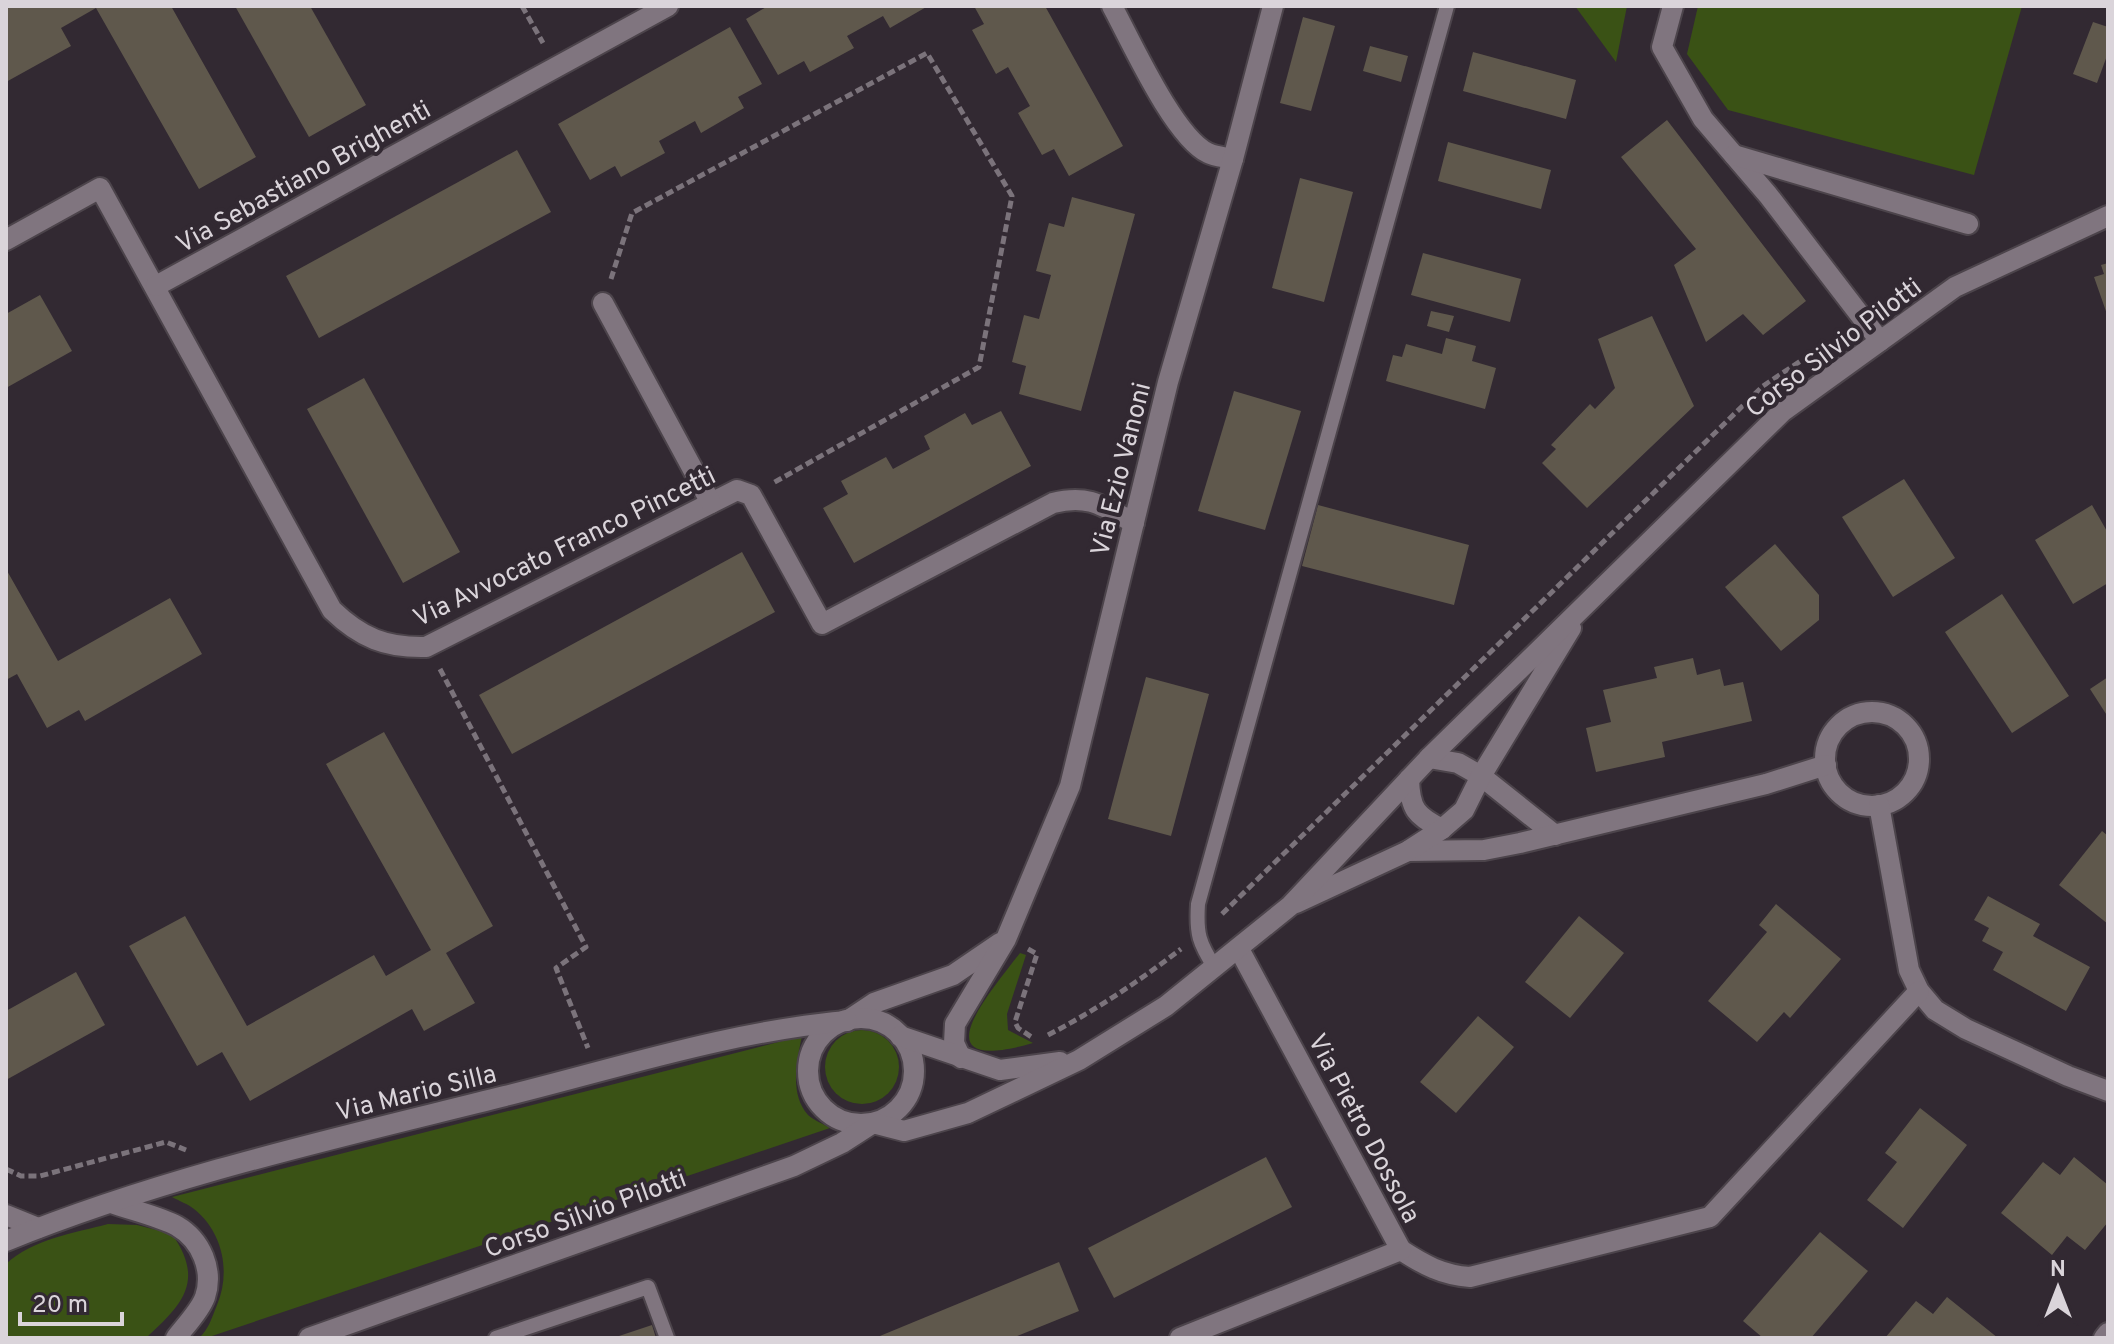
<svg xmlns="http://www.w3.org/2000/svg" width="2114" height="1344" font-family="Overpass,sans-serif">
	<rect width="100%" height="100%" fill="#322932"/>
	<g fill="#3a5215">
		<polygon points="1575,6 1627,6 1616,62"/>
		<polygon points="1698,6 2022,6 1974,175 1728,110 1687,54"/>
		<path d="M 1020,953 L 1026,955 L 1007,1014 L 1008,1030 L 1033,1043 C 917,1076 988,995 1020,953 Z"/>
		<circle cx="862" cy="1067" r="37"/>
		<path d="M 802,1036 C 797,1060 789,1094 808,1115 C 813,1120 824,1124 830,1128 L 206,1338 L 199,1338 C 209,1329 212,1317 217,1305 C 231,1272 223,1232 194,1209 C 188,1204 179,1201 172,1197 Z"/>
		<path d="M 108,1224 L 137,1225 L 172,1234 C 205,1281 183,1304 146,1338 L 6,1338 L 6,1264 C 33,1239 74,1233 108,1224 Z"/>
	</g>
	<g fill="#5f584c">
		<polygon points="7,6 171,6 256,157 199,189 96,8 61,28 71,46 6,82"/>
		<polygon points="235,6 310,6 366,105 309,137"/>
		<polygon points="768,6 928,6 890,28 883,16 847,36 854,48 810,72 804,61 778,75 746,19"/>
		<polygon points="974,6 1045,6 1123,146 1069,176 1054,149 1042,155 1018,113 1030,106 1008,67 996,74 972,30 984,24"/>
		<polygon points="1303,17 1335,26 1311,111 1280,103"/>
		<polygon points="2093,22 2108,27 2108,53 2097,83 2073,74"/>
		<polygon points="730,27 762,84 738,97 744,108 701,133 695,121 659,141 665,153 621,177 615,166 590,180 558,124"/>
		<polygon points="1370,46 1408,56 1401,82 1363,71"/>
		<polygon points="1473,52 1576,80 1566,119 1463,91"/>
		<polygon points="1667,120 1806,301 1763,335 1743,314 1706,342 1674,265 1696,249 1621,157"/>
		<polygon points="1448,142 1551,170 1541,209 1438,181"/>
		<polygon points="517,150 551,212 319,338 286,276"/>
		<polygon points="1300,178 1353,192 1324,302 1272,288"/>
		<polygon points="1072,197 1135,214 1081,411 1019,394 1026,366 1012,362 1024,315 1039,319 1051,275 1036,271 1049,223 1064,227"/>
		<polygon points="1423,253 1521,279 1510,322 1411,295"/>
		<polygon points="2108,263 2108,317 2094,277 2104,274 2101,265"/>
		<polygon points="40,295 72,351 6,388 6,314"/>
		<polygon points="1431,311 1454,316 1449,332 1427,326"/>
		<polygon points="1652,316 1694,406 1587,508 1542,463 1556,449 1551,445 1590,404 1595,409 1615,388 1598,339"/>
		<polygon points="1446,338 1476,346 1472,361 1496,368 1485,409 1386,381 1393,355 1402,357 1406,344 1442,354"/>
		<polygon points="364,378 460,552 403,583 307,409"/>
		<polygon points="1234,391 1301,411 1265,530 1198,511"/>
		<polygon points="1001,411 1031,466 854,563 823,508 848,494 841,481 886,457 893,469 930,449 924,436 965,413 972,425"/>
		<polygon points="1904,479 1955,558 1893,597 1842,517"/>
		<polygon points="1318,505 1469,545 1454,605 1302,566"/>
		<polygon points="2092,505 2108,533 2108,583 2073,604 2035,540"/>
		<polygon points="1775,544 1819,595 1819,620 1781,651 1725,587"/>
		<polygon points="742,552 775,612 512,754 479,695"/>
		<polygon points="6,569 58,661 170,598 202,654 85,721 79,710 47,728 17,674 6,680"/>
		<polygon points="2002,594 2069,696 2012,733 1945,632"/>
		<polygon points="1693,658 1697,675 1720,669 1724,686 1743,682 1752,721 1662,742 1665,757 1596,772 1586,728 1611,722 1603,690 1657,678 1654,667"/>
		<polygon points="1146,677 1209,694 1171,836 1108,819"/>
		<polygon points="2108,677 2108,717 2090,689"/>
		<polygon points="384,732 493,926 446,953 475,1003 424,1031 412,1009 250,1101 222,1052 197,1066 129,946 185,916 247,1026 374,955 386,976 431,950 326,764"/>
		<polygon points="2102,831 2108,836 2108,924 2059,885"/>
		<polygon points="1988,896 2040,924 2033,936 2090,967 2066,1011 1993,970 2003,952 1982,941 1989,928 1974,920"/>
		<polygon points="1776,904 1841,959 1790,1018 1784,1012 1757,1042 1708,1001 1767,932 1759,925"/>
		<polygon points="1579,916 1624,953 1570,1018 1525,982"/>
		<polygon points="76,972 105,1025 6,1080 6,1011"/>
		<polygon points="1478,1016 1514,1047 1456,1113 1420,1082"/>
		<polygon points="1920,1108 1967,1145 1903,1228 1867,1200 1897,1162 1885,1153"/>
		<polygon points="1266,1157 1292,1207 1114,1298 1088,1248"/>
		<polygon points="2074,1157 2108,1185 2108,1222 2085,1250 2067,1236 2052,1255 2001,1213 2043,1162 2060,1175"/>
		<polygon points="1820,1232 1868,1271 1811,1338 1763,1338 1743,1321"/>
		<polygon points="1059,1262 1079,1311 1012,1338 875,1338"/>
		<polygon points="1947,1297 1998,1338 1885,1338 1916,1301 1933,1314"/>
		<polygon points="652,1325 656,1338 616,1338 616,1337"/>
	</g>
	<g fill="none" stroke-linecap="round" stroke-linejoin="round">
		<defs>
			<g id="lane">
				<path d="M 1215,968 C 1199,943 1196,934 1198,904 L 1447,6"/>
				<polyline points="496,1338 648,1287 667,1338"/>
			</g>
			<g id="street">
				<path d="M 1112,6 C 1131,41 1174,137 1208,153 C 1216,157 1226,157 1233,159"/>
				<polyline points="1673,6 1662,47 1703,119 1768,195 1880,341"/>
				<polyline points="1734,155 1968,224"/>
				<path d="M 6,240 L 100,188 L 332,610 C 361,638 386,648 426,647 L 737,490 L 751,495 L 822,624 L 1053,503 C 1089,494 1103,506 1134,523"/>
				<polyline points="156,286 668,6"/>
				<polyline points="603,303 711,503"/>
				<circle cx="1872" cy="759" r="47"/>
				<polyline points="1481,776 1555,835"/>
				<polyline points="1879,805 1909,970 1919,991 1935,1010 1966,1029 2068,1076 2108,1091"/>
				<polyline points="1408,851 1484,850 1520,843 1766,784 1826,765"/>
				<polyline points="847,1021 874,1003 953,975 1000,943"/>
				<polyline points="961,1058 954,1043 955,1024 1006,939 1070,786 1168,382 1233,159 1273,6"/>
				<polyline points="6,1215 38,1228"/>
				<path d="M 1401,1250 C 1424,1265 1442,1275 1470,1277 L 1710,1217 L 1919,991"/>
				<polyline points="1180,1338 1401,1250 1239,949"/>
				<polyline points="2104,1338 2108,1333"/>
			</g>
			<g id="secondary">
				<polyline points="1429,758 1458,763 1481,776"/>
				<path d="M 1409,779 C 1410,809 1416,816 1442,829"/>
				<polyline points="1296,903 1408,851 1442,829 1464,810 1481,776 1571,628"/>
				<circle cx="861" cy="1071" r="53"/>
				<polyline points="900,1036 1000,1070 1060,1062"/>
				<path d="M 112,1203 C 131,1210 161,1217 177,1226 C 201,1240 214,1270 205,1297 C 200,1311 185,1326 176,1338"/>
				<path d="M 6,1241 C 166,1176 337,1138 505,1096 C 618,1068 731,1031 847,1021"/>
				<polyline points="309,1338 794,1166 842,1143 873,1123 904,1131 968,1113 1079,1060 1166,1006 1290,906 1429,758 1782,412 1955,287 2108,216"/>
			</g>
		</defs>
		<use href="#lane" stroke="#4c444b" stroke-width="18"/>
		<use href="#street" stroke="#4c444b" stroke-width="24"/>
		<use href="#secondary" stroke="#4c444b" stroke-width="24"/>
		<g stroke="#7b737b" stroke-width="5" stroke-dasharray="8 4" stroke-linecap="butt">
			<polyline points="522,6 543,43"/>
			<polyline points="611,279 632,213 927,53 1012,196 979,367 773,483"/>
			<polyline points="440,669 586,947 556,968 588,1048"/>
			<polyline points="1222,914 1763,386 1811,354"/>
			<polyline points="1028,949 1037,954 1015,1022 1018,1028 1033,1038"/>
			<path d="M 1048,1035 C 1095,1011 1139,981 1181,949"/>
			<polyline points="6,1169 21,1176 40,1176 166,1142 186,1150"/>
		</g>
		<use href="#lane" stroke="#80757f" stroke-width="14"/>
		<use href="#street" stroke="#80757f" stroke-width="20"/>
		<use href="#secondary" stroke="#80757f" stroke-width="20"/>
	</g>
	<g text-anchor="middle" stroke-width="8" stroke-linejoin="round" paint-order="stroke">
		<g font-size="26" fill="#dad4da" stroke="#322932">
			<text transform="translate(303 176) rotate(-29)" y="9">Via Sebastiano Brighenti</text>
			<text transform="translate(1833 347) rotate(-37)" y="9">Corso Silvio Pilotti</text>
			<text transform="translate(1120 469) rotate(-76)" y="9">Via Ezio Vanoni</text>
			<text transform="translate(564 546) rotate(-26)" y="9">Via Avvocato Franco Pincetti</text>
			<text transform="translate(416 1092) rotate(-14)" y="9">Via Mario Silla</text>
			<text transform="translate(1365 1128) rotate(62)" y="9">Via Pietro Dossola</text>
			<text transform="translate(585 1213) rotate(-20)" y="9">Corso Silvio Pilotti</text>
		</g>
	</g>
	<rect width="2114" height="1344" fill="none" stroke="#dad4da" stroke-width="16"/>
	<g transform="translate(2058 1288)" stroke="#322932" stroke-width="6" paint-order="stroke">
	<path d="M0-6L14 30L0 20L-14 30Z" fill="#dad4da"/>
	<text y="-12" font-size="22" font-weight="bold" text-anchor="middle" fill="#dad4da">N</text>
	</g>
	<path d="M20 1312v12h102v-12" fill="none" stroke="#dad4da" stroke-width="4"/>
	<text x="32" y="1312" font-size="24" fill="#dad4da" stroke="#322932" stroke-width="6" paint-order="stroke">20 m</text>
</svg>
